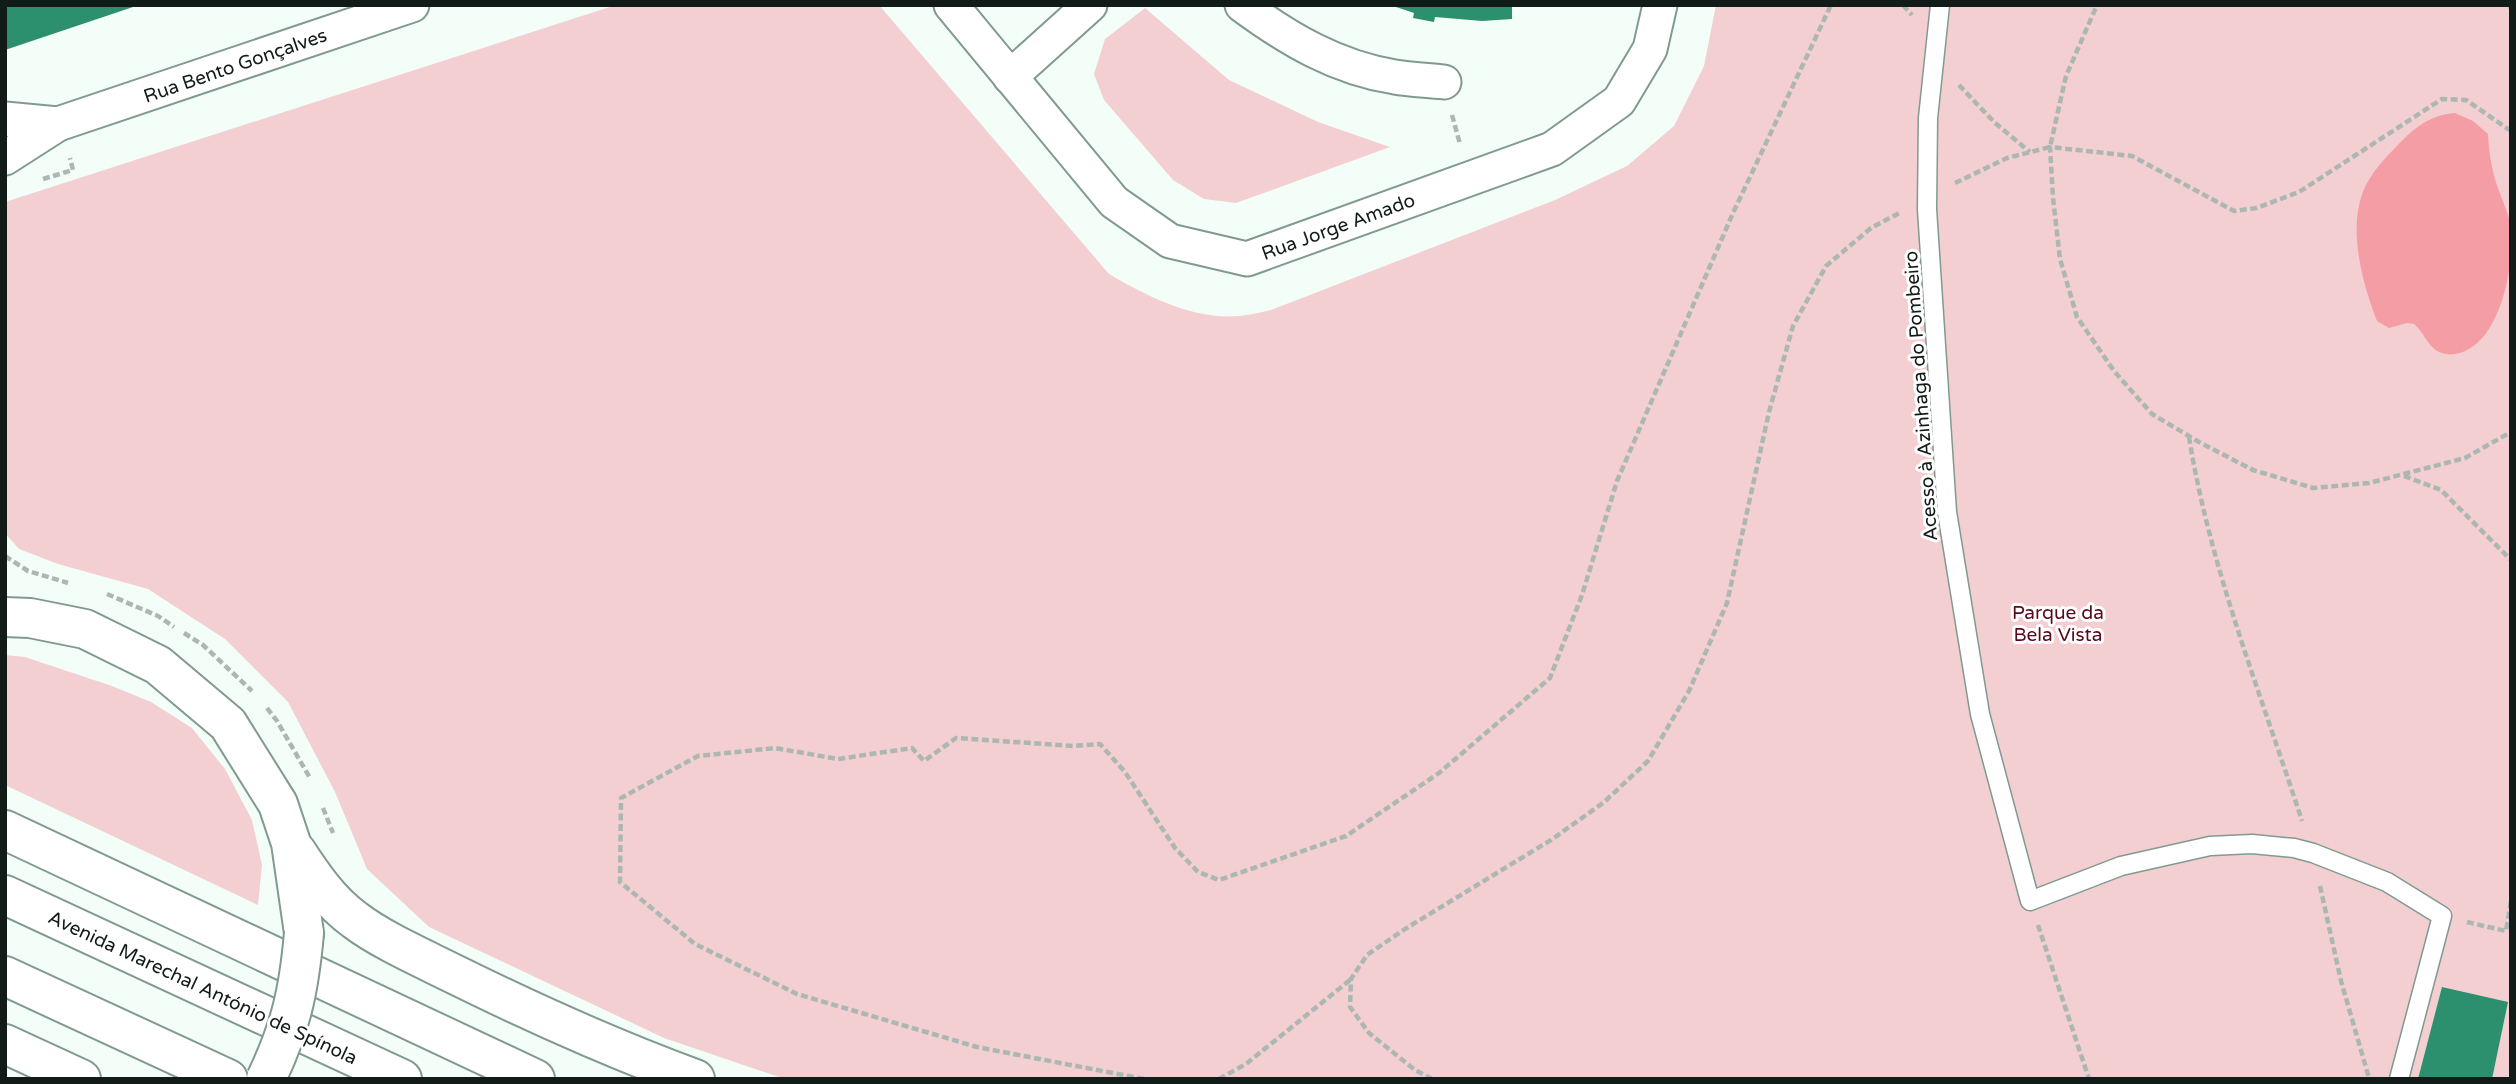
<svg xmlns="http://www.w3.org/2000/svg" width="2516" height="1084" font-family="'Varela Round',sans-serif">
	<rect width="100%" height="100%" fill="#f3fef9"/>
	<g fill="#f3cfd1">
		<path d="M 616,5 L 879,5 L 1109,274 C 1147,296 1193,320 1239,316 C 1250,315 1261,312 1271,310 L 1555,200 L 1627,166 L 1674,126 L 1704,66 L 1716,5 L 2511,5 L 2511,1079 L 785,1079 L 664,1038 L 429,927 L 367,869 L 335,792 L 288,702 L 225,639 L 148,589 L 58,564 L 19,549 L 5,533 L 5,202 Z"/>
		<polygon points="1145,8 1229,80 1318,122 1390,147 1236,203 1204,199 1173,180 1104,100 1094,74 1105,39"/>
		<polygon points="5,655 25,657 112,686 151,702 192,728 225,769 252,820 262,865 258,905 5,785"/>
	</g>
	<path fill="#f49da5" d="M 2455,113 L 2473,121 L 2488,134 C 2489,154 2492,172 2499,191 C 2503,202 2509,215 2511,227 C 2515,264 2501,341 2460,353 C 2453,355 2446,355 2439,352 C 2427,346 2424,332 2414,324 L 2407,323 L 2389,328 L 2377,321 C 2362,282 2346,225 2366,185 C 2374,170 2385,158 2396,147 C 2414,128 2429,115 2455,113 Z"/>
	<g fill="#2c906f">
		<polygon points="5,5 136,5 136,6 5,50"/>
		<polygon points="1390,5 1512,5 1512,19 1482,21 1435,17 1434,22 1413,18 1414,13"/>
		<polygon points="2442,987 2508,1002 2492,1079 2418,1079"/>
	</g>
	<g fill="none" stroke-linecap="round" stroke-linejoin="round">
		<defs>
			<polyline id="service" points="1940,5 1928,118 1927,209 1947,512 1980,714 2030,901 2121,866 2210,846 2252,844 2294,848 2313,853 2387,882 2442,916 2399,1079"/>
			<g id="minor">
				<polyline points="951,5 1114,202 1170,241 1247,259 1552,149 1619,101 1650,49 1660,5"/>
				<path d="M 1242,5 C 1288,39 1337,68 1395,77 C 1411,80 1428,80 1444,82"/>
				<polyline points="1010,77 1090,5"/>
				<polyline points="5,119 58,124"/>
				<polyline points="5,158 58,124 412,5"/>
			</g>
			<g id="trunk">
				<polyline points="5,617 30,618 85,629 158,665 228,724 278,804 291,843 304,933"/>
				<polyline points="5,830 535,1079"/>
				<path d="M 296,851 C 313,877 330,902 355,920 C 381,940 424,959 454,974 C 533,1013 613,1049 695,1079"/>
				<polyline points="5,895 402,1079"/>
				<polyline points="5,976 228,1079"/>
				<polyline points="5,1044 81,1079"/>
			</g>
		</defs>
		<use href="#service" stroke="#809a8f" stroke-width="21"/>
		<use href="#minor" stroke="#809a8f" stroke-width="37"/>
		<use href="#trunk" stroke="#809a8f" stroke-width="42"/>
		<g stroke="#acb7b2" stroke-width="4.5" stroke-dasharray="7 3.5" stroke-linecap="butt">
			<polyline points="1903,5 1912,15"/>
			<polyline points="2509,5 2511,9"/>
			<polyline points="1959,85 1995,123 2030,152"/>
			<polyline points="1452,115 1460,144"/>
			<polyline points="2511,131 2466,100 2442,99 2299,192 2257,208 2234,211 2132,156 2050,147 2053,198 2060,259 2077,317 2114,371 2152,414 2199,442 2253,470 2313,488 2369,483 2465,458 2511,432"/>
			<polyline points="43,179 73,170 70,158"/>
			<polyline points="1955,183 2007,158 2050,147 2066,76 2097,5"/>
			<path d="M 2189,437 C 2210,568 2261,694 2302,821"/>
			<polyline points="2404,476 2441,490 2511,560"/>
			<polyline points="5,556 28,571 68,583"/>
			<polyline points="107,594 158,616 174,627"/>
			<polyline points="184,633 203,645 252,691"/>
			<polyline points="267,708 277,721 310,778"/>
			<polyline points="323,808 333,833"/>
			<polyline points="2320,886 2341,981 2369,1078"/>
			<polyline points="2467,922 2506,931 2511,901"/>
			<polyline points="2038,925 2089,1079"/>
			<polyline points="1144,1079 977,1047 797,994 695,944 620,882 621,798 698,756 775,748 838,759 912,748 924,761 956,738 1074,746 1100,744 1125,772 1175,848 1198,872 1219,880 1346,836 1439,773 1550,678 1582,595 1617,481 1733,213 1831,5"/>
			<polyline points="1219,1079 1246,1064 1350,980"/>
			<polyline points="1432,1079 1415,1070 1369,1033 1350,1007 1351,979 1367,955 1405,929 1551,840 1603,803 1648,761 1689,691 1727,603 1769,412 1793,326 1826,266 1871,228 1901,212"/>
		</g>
		<use href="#service" stroke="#fff" stroke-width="18"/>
		<use href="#minor" stroke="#fff" stroke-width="33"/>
		<use href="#trunk" stroke="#fff" stroke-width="38"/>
		<defs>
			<path id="trunk-bridge" d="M 266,1079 C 291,1027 299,990 304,933"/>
		</defs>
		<use href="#trunk-bridge" stroke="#809a8f" stroke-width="42" stroke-linecap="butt"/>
		<use href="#trunk-bridge" stroke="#fff" stroke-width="38"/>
	</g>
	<g text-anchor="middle" stroke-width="6" stroke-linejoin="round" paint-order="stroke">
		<g font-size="19" fill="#111b17" stroke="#fff">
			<text transform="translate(235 65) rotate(-19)" y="7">Rua Bento Gonçalves</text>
			<text transform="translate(1338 226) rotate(-20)" y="7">Rua Jorge Amado</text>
			<text transform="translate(1920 396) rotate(-94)" y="7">Acesso à Azinhaga do Pombeiro</text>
			<text transform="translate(203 987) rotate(25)" y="7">Avenida Marechal António de Spínola</text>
		</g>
		<g font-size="19" fill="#570a1d" stroke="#fff">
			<text x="2058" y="619">Parque da<tspan x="2058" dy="22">Bela Vista</tspan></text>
		</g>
	</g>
	<rect width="2516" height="1084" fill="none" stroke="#111b17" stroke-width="14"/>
</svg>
